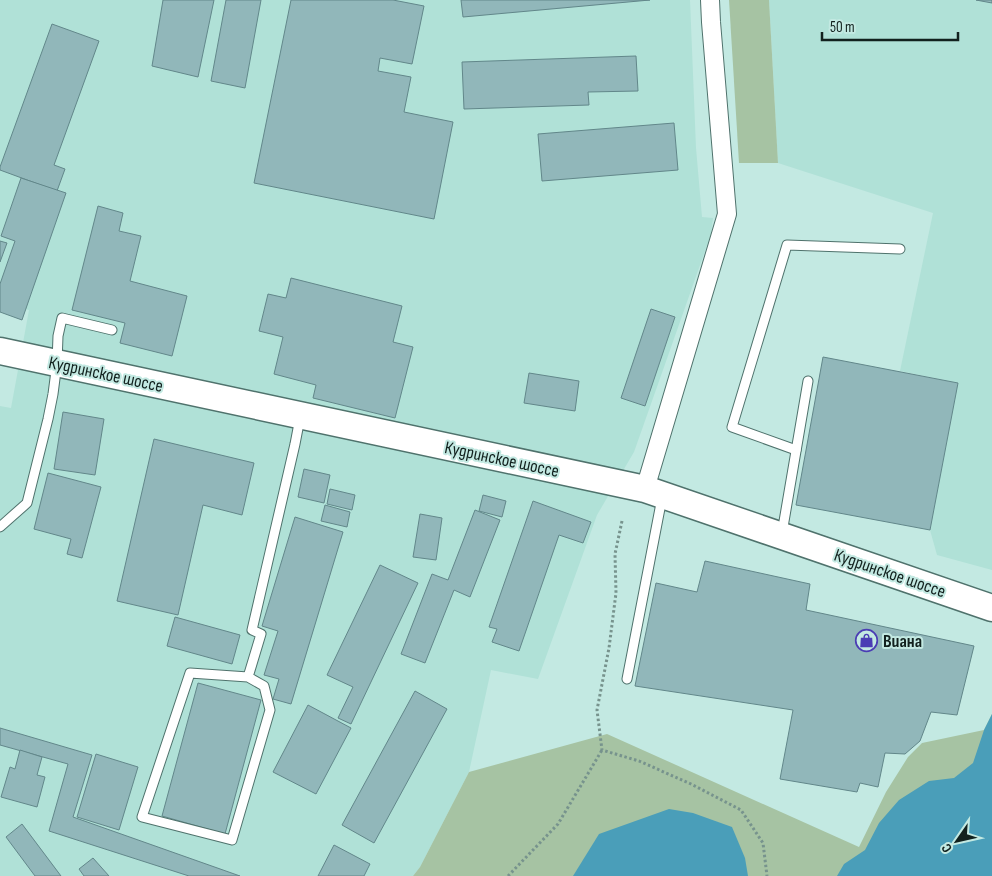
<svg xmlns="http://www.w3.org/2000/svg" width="992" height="876" font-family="'Sofia Sans Condensed',sans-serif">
	<rect width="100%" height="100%" fill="#c3e9e2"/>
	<g fill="#b0e1d7">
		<polygon points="0,0 690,0 696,148 702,217 713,218 711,234 634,452 597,515 538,679 491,670 469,772 420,867 413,876 0,876 0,406 11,408 29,310 0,304"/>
		<polygon points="769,0 992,0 992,570 937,555 930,530 958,383 900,371 933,213 778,163"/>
	</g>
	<g fill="#a6c3a3">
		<polygon points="729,0 769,0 778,163 739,163"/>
		<polygon points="992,714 992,876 413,876 420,867 469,772 607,734 859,847 886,792 908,757 922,743 984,730"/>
	</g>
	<g fill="#4a9eb9">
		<polygon points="992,714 992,876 837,876 844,864 865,850 879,823 899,800 929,781 954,778 973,763 984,730"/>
		<polygon points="669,809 693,813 732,827 745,858 748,876 573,876 599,834"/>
	</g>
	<g fill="#91b7ba" stroke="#62878a">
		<polygon points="163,0 214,0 198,77 152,66"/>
		<polygon points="226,0 261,0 245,88 211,81"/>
		<polygon points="291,0 393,0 424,6 412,64 380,58 378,71 411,77 404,112 453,122 434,219 254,183"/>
		<polygon points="461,0 650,0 463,17"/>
		<polygon points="976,0 992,0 992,3"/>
		<polygon points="52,24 99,41 54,165 65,169 57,191 0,170 0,167"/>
		<polygon points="636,56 638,91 588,92 589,105 464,109 462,62"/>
		<polygon points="674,123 678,170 542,181 538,134"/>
		<polygon points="21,178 66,193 22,320 0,312 0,284 15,241 1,236"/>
		<polygon points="98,206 123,213 119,231 141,236 130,281 187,296 172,356 120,343 125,323 72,310"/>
		<polygon points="0,241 7,243 0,262"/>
		<polygon points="291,278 402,306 393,342 413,347 395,418 313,398 316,385 274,374 283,337 259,331 268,294 286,298"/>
		<polygon points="651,309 675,317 645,406 621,398"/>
		<polygon points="823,357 958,383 930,530 796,505"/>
		<polygon points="529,373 579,381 575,411 524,403"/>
		<polygon points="63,412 104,419 95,475 54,469"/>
		<polygon points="154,439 254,463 242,515 203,505 178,615 117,601"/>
		<polygon points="304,469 330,475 324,503 298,497"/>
		<polygon points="48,473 101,487 82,558 67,554 71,539 34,529"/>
		<polygon points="330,489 355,495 352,510 327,504"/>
		<polygon points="483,495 506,501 502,517 479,511"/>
		<polygon points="533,501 591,522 583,543 559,535 519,651 492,642 497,629 489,627"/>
		<polygon points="325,505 350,512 347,527 321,521"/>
		<polygon points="475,510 500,520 470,597 454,590 425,663 401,654 432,574 448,580"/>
		<polygon points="420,514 442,518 436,560 413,557"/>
		<polygon points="295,517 343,532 291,704 273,699 279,679 264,675 278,631 262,626"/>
		<polygon points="705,561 810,584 806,610 974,646 957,715 931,712 920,741 905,754 885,753 878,787 860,783 857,792 780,779 793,710 635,686 656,583 697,592"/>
		<polygon points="380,565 418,583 351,724 338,718 353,687 327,675"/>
		<polygon points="175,617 240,635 232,664 167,646"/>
		<polygon points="198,683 261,700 225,834 162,816"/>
		<polygon points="415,691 447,709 374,843 342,825"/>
		<polygon points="308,705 351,728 316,794 273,772"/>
		<polygon points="0,728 92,755 73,817 240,876 189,876 49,831 68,764 0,745"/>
		<polygon points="20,750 42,757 37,775 45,777 37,807 1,797 10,767 15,769"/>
		<polygon points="96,754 138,767 119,830 77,817"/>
		<polygon points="22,824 61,876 35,876 6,837"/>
		<polygon points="334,845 370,864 364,876 318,876"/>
		<polygon points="93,858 109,876 84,876 79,869"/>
	</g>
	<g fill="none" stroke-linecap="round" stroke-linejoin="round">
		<defs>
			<g id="lane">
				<polyline points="796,450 732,427 787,245 900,249"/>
				<polyline points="0,527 27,503 48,419 53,394 57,363 58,336 62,318 112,330"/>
				<polyline points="782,533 808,381"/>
				<polyline points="248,677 264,686 270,710 232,840 142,817 190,673 248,677 261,634 252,630 295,444 300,418"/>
				<polyline points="627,679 662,498"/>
			</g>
			<polyline id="street" points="645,489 727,214 711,22 710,0"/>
			<polyline id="secondary" points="0,351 645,489 992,608"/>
		</defs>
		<use href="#lane" stroke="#4f726c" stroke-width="11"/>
		<use href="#street" stroke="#4f726c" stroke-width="20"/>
		<use href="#secondary" stroke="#4f726c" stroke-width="29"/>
		<g stroke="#77938d" stroke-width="3" stroke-dasharray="2.5 2.5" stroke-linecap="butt">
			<polyline points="622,521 615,554 616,593 609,648 597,710 602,750 639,761 691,784 741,810 763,843 767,876"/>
			<polyline points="508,876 558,824 602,750"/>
		</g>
		<use href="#lane" stroke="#fff" stroke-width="9"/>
		<use href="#street" stroke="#fff" stroke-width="18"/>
		<use href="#secondary" stroke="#fff" stroke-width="26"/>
	</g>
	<defs>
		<symbol id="shop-ring" viewBox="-11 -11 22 22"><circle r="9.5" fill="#c3e9e2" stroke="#4b3db4" stroke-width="1.5"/><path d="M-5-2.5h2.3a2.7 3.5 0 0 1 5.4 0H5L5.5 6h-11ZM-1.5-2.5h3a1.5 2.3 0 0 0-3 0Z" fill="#4b3db4"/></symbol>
	</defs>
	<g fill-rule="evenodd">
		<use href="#shop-ring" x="854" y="628" width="25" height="25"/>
	</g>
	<g text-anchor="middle" stroke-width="4" stroke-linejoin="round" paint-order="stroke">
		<g font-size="18" fill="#12211e" stroke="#c3e9e2">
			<text transform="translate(106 374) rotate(12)" y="6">Кудринское шоссе</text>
			<text transform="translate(502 459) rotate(12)" y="6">Кудринское шоссе</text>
			<text transform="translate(890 573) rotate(19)" y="6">Кудринское шоссе</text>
		</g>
		<g font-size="18" font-weight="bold" fill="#12211e" stroke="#c3e9e2" text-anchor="start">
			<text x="883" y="647">Виана</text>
		</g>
	</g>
	<g transform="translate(957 841) rotate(236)" stroke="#c3e9e2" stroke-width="4" paint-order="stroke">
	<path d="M0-4L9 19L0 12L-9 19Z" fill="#12211e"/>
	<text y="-8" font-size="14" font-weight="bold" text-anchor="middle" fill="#12211e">С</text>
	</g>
	<path d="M822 32v8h136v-8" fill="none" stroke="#12211e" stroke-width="2.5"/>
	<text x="830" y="32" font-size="15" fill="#12211e" stroke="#c3e9e2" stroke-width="4" paint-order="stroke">50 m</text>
</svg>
